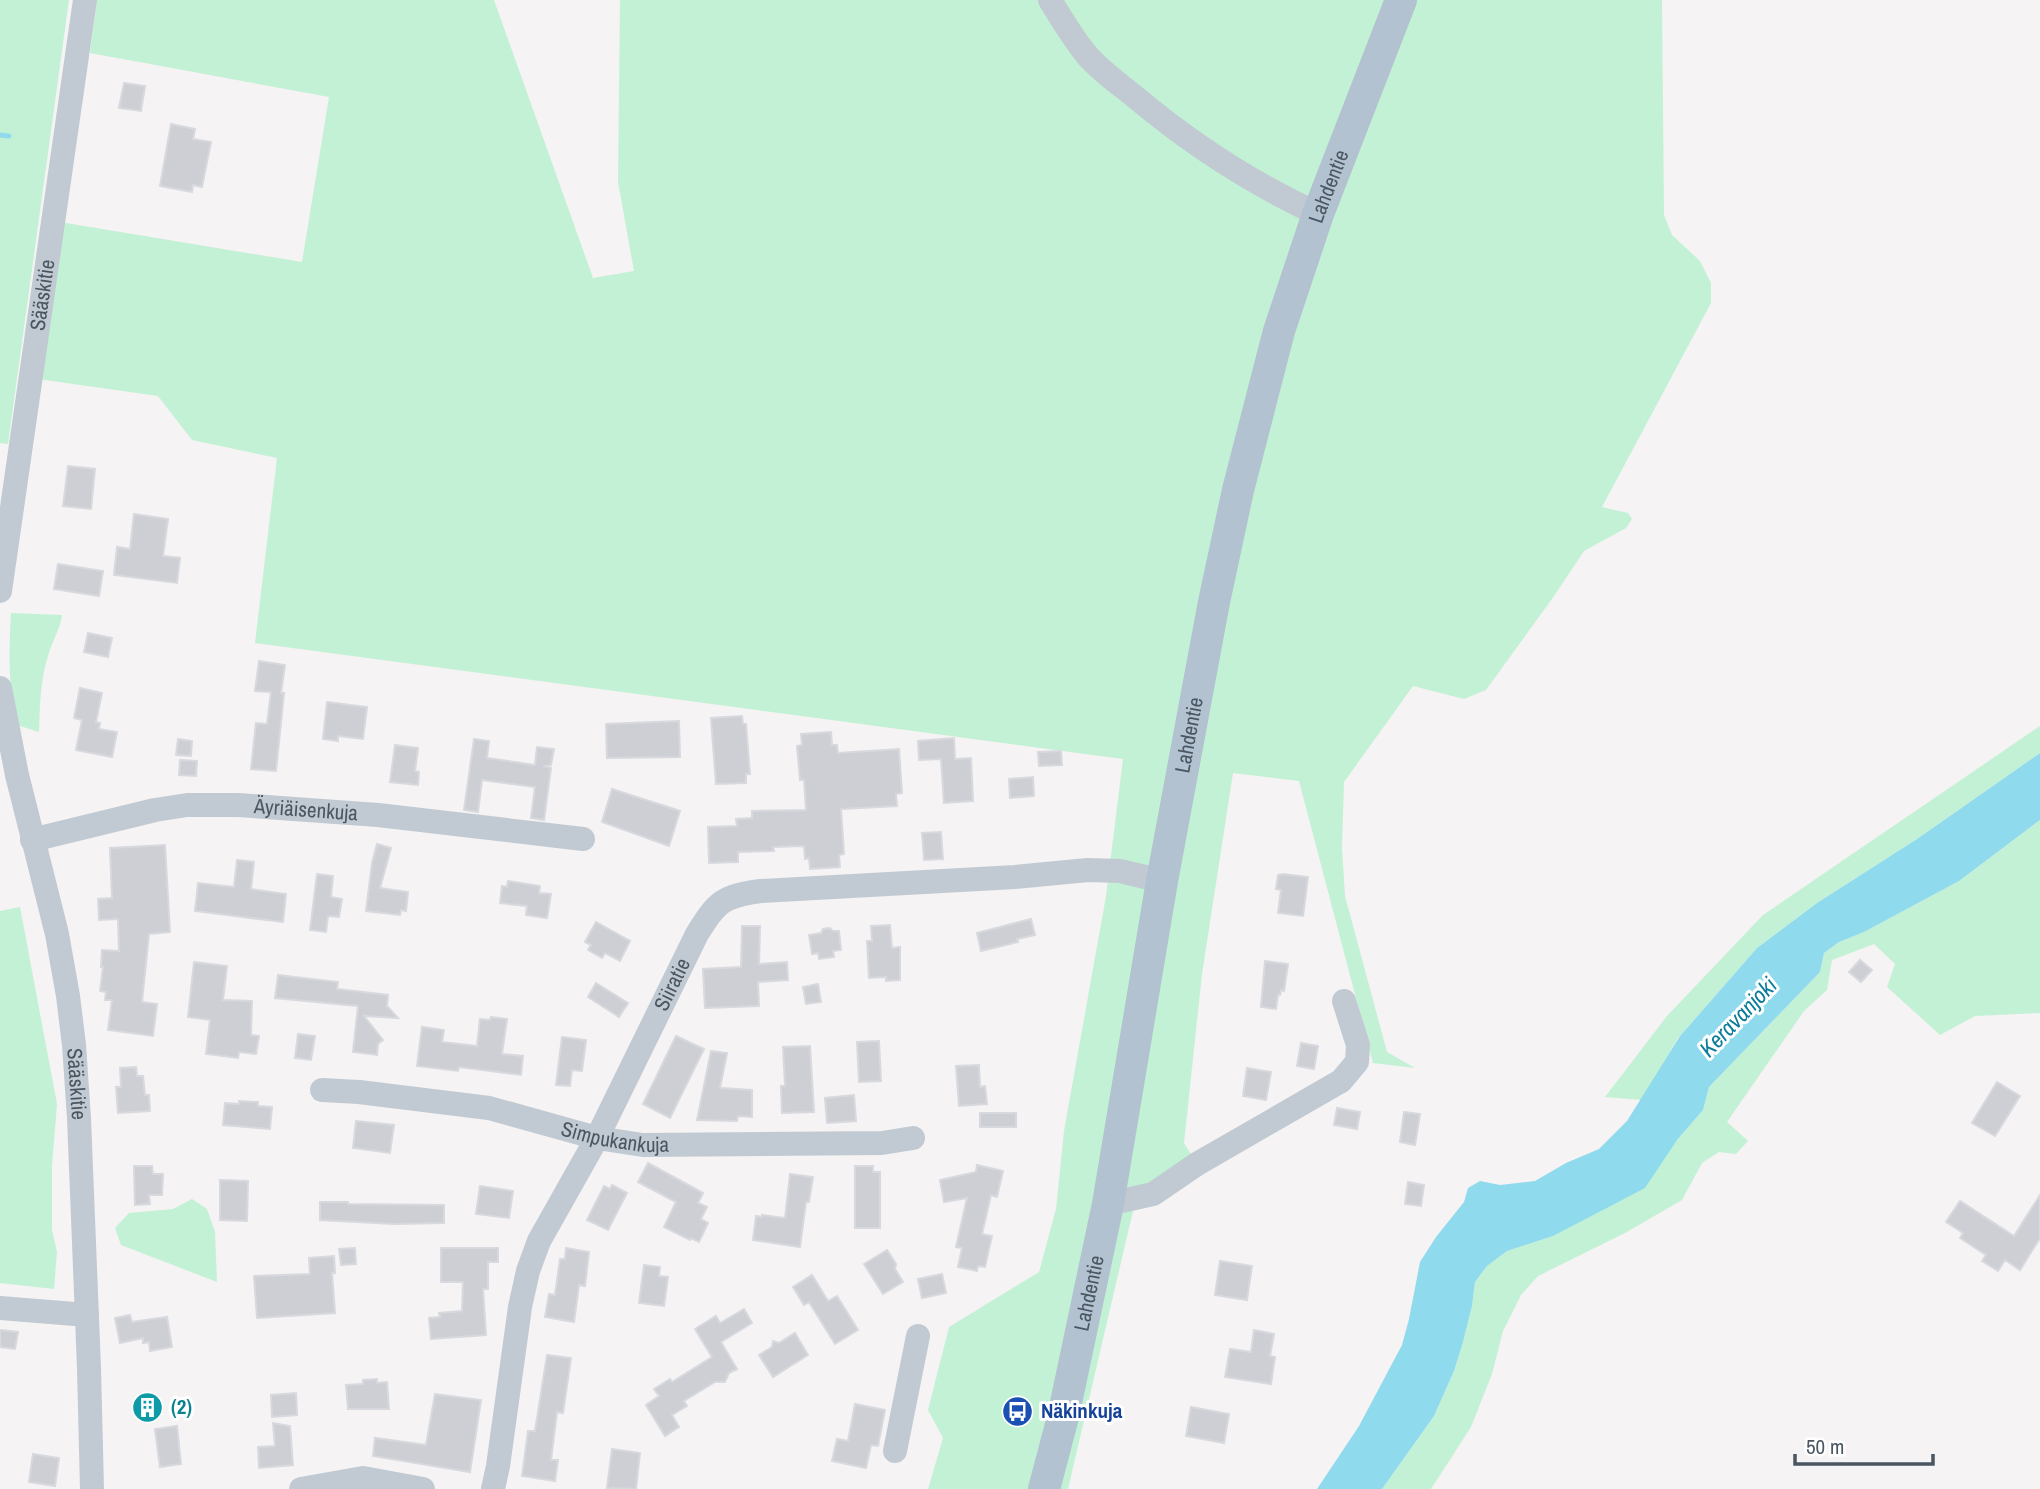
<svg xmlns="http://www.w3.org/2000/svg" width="2040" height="1489" font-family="'Archivo Narrow',sans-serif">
	<rect width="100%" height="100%" fill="#f5f3f3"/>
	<g fill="#c3f1d5">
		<polygon points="0,0 69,0 8,444 0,443"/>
		<polygon points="97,0 494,0 593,278 634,271 618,182 620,0 1662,0 1664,215 1672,235 1700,261 1711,283 1711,303 1602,507 1628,513 1632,519 1626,528 1584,551 1554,596 1486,690 1464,699 1413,686 1344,782 1342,848 1345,896 1387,1052 1415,1068 1373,1063 1299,781 1233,773 1202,974 1184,1143 1197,1164 1136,1198 1068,1489 928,1489 943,1438 928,1410 949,1327 1039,1272 1056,1209 1064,1131 1106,896 1123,759 255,643 277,458 192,440 158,396 38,379 60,222 302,262 329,97 90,53"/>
		<path d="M 11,613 L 62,615 C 60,630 52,641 48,656 C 40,681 40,706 39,732 L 17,725 C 8,691 9,648 11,613 Z"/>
		<polygon points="2040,726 2040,753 1917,839 1817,903 1757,948 1678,1038 1642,1100 1605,1097 1667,1016 1763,915"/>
		<polygon points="2040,820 2040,1013 1975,1016 1940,1035 1887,987 1895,964 1874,944 1832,960 1827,990 1804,1011 1727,1122 1748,1141 1736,1154 1719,1152 1702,1163 1682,1200 1625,1233 1538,1276 1521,1295 1503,1331 1492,1374 1471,1427 1431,1489 1382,1489 1434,1416 1454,1371 1463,1342 1472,1306 1475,1282 1487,1266 1507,1251 1553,1236 1677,1140 1703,1110 1709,1087 1820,972 1824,953 1839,942 1864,932 1959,881"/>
		<polygon points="20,907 57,1104 52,1166 52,1230 57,1252 54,1289 0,1283 0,911"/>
		<polygon points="192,1199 207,1209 215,1232 217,1282 121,1245 115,1228 129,1213 173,1209"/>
	</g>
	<polygon fill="#90daee" points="2040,753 2040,820 1959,881 1864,932 1839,942 1824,953 1820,972 1709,1087 1703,1110 1677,1140 1645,1188 1553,1236 1507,1251 1487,1266 1475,1282 1472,1306 1463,1342 1454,1371 1434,1416 1382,1489 1317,1489 1359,1426 1402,1345 1409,1319 1420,1262 1436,1237 1464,1202 1468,1188 1480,1181 1500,1185 1535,1181 1566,1163 1599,1149 1627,1121 1680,1036 1757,948 1817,903 1917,839"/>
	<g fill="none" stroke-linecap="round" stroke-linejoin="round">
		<polyline stroke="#90daee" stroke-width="5" points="0,135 9,136"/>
	</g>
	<g fill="#cdcfd5" stroke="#d7d9de" stroke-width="2">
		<polygon points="124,83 145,86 141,111 119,108"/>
		<polygon points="171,124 195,129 193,139 211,142 202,187 193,185 192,192 160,186"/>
		<polygon points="68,466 95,469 91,509 63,506"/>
		<polygon points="134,514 168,519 163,556 180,558 177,583 114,575 117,547 130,549"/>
		<polygon points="58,564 103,571 99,596 54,589"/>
		<polygon points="88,633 112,638 108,657 84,652"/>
		<polygon points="259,661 285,665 281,693 284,693 276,771 251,769 256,723 267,724 271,692 255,691"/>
		<polygon points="80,688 102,693 96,722 100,723 99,729 117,732 112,757 76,750 82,720 74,718"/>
		<polygon points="327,702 367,707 363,739 338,736 338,741 323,739"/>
		<polygon points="742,716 743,724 746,724 750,774 746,774 746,783 716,784 711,718"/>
		<polygon points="679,721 680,757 607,758 606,724"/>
		<polygon points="831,732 832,745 837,745 838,753 899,749 902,793 896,794 897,806 841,809 844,854 839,855 840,867 810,869 809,858 805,859 804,846 773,847 774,851 738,852 738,862 709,863 708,827 737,826 736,819 752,818 752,811 806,810 804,780 800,780 797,746 802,745 801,734"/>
		<polygon points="954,738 955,759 971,758 973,801 944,803 941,759 919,760 918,741"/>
		<polygon points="178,739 192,741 191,756 176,755"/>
		<polygon points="474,739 489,741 487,758 535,765 537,747 554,749 551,765 543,766 551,768 544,820 531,818 535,787 482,780 478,812 464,810"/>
		<polygon points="395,745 418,748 415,771 419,772 418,785 390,782"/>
		<polygon points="1061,751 1062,765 1039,766 1038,752"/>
		<polygon points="180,760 197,761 196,776 179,775"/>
		<polygon points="1033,777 1034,796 1010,798 1009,779"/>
		<polygon points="612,789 680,811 669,846 602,822"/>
		<polygon points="941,832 943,859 924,860 922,833"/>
		<polygon points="377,844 391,848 380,888 408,892 406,911 401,910 400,915 366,911 372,863"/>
		<polygon points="165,845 170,932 149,934 142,1002 157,1004 153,1036 108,1030 112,1000 105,1000 106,992 100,991 103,967 101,967 102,950 119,951 118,919 99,920 98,899 112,898 110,848"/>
		<polygon points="237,860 254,862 251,889 286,894 283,922 195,911 198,883 234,887"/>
		<polygon points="317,874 333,876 331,897 342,899 339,917 328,916 326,932 310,930"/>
		<polygon points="1283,874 1308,877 1303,916 1278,913 1281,890 1276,889 1278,875"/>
		<polygon points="508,881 540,886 539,893 551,894 547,918 526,915 527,906 500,903 502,886 507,887"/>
		<polygon points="1031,919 1035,935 1017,939 1018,942 981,951 977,933"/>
		<polygon points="596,922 630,941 620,961 605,953 602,958 588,950 591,945 585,942"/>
		<polygon points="890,925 892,948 900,947 900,980 886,981 886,977 869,978 867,941 872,941 871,926"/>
		<polygon points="742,926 760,926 759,964 787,962 788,980 758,982 759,1006 705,1008 703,969 741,967"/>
		<polygon points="830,928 833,931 839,931 841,950 833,951 834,957 819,959 818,953 812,954 809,935 821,933 823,929"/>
		<polygon points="1860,960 1872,970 1861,982 1849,972"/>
		<polygon points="1265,961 1288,964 1284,991 1281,990 1280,995 1278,995 1276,1009 1261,1007"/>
		<polygon points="194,962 227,966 223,1000 252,1001 251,1035 259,1036 256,1054 239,1052 238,1058 206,1054 210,1020 188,1017"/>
		<polygon points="278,975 338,982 337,989 388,995 387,1006 398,1018 364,1016 383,1040 378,1044 377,1055 353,1052 358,1006 275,998"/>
		<polygon points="596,983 628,1003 619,1017 588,997"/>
		<polygon points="818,984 821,1002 806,1004 803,987"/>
		<polygon points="491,1017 507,1019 502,1054 523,1056 521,1075 459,1067 458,1071 417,1066 422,1027 444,1030 442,1042 477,1046 480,1019 490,1020"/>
		<polygon points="298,1034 315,1036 311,1060 295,1058"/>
		<polygon points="676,1036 704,1049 670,1118 643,1104"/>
		<polygon points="562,1037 586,1040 582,1071 572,1070 570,1086 556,1085"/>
		<polygon points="879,1041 881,1081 859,1082 857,1042"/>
		<polygon points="1301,1043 1318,1046 1314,1069 1297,1066"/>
		<polygon points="810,1046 814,1112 782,1113 781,1086 785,1086 783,1047"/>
		<polygon points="711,1051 727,1053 720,1088 752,1090 752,1117 738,1116 737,1121 697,1120"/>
		<polygon points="979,1065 980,1087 985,1086 987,1104 959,1106 956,1066"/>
		<polygon points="136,1067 137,1076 143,1076 145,1095 149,1095 150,1111 118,1113 116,1087 121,1087 120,1068"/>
		<polygon points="1247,1068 1271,1072 1266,1100 1243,1096"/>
		<polygon points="1997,1082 2020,1096 1995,1136 1972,1123"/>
		<polygon points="854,1095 856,1121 827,1123 825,1098"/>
		<polygon points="239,1101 258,1102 258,1106 272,1107 270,1129 223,1125 225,1103 239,1104"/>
		<polygon points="1337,1108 1360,1112 1357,1129 1334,1125"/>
		<polygon points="1404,1112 1420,1114 1415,1145 1400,1142"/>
		<rect x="980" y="1113" width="36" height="14"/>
		<polygon points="356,1121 394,1125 390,1153 353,1148"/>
		<polygon points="648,1163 703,1193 698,1203 707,1207 701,1219 708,1223 699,1242 691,1238 690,1240 664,1227 676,1202 638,1182"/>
		<polygon points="977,1165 1003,1171 997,1197 991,1195 982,1234 992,1236 985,1267 978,1266 977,1271 958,1267 962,1248 956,1247 967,1198 944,1202 940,1180 976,1172"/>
		<polygon points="134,1166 152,1166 153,1174 163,1174 162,1195 149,1195 150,1204 135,1205"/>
		<polygon points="855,1166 873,1166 873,1172 880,1172 880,1228 855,1228"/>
		<polygon points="790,1174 813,1177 809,1202 806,1202 800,1247 753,1240 756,1216 762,1217 762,1215 785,1218"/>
		<polygon points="220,1180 248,1181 247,1221 220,1220"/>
		<polygon points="1408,1182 1424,1185 1421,1206 1405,1204"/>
		<polygon points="612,1185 627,1193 608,1230 587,1220 604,1186 610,1189"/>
		<polygon points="480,1186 513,1191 509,1218 476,1214"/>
		<polygon points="2040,1195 2040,1238 2020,1270 2005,1260 1998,1271 1982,1261 1986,1255 1960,1238 1963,1233 1946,1222 1960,1201 2014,1236"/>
		<polygon points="320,1202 348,1202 348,1204 444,1205 444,1223 394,1224 320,1220"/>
		<polygon points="355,1248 356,1264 341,1265 339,1249"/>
		<polygon points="441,1248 498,1248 498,1262 488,1262 488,1289 483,1289 486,1335 431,1339 429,1318 440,1317 439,1313 462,1311 463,1282 441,1282"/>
		<polygon points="566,1248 589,1252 585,1286 579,1285 574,1322 545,1317 549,1294 555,1295 560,1259 565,1259"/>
		<polygon points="887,1250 896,1264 895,1269 903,1282 883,1294 864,1264"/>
		<polygon points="334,1256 335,1273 332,1273 335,1313 257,1318 254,1276 310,1274 309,1258"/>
		<polygon points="1220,1261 1252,1266 1247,1300 1215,1295"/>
		<polygon points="644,1265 660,1267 659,1276 668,1277 664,1306 639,1303"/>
		<polygon points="942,1274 946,1293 922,1298 918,1279"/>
		<polygon points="812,1275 828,1301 837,1296 858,1330 835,1344 809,1302 804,1305 793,1287"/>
		<polygon points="744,1309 752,1323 721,1342 737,1369 729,1373 725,1382 715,1382 684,1401 687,1406 672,1415 679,1427 665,1436 646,1405 659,1396 654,1389 670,1379 672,1382 712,1357 695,1329 716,1316 720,1323"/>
		<polygon points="130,1315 132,1322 167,1317 172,1347 150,1351 149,1342 143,1343 143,1338 120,1343 115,1318"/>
		<polygon points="0,1330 18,1332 15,1349 0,1347"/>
		<polygon points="1254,1330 1274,1334 1270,1356 1275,1357 1271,1384 1225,1377 1230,1349 1251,1352"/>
		<polygon points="795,1333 808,1355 773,1377 759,1355 772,1347 773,1341 779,1343"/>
		<polygon points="547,1355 571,1358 563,1413 557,1412 551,1460 558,1460 555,1481 522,1476 528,1431 535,1431"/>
		<polygon points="377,1379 377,1383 387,1382 389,1409 348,1409 346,1385 363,1384 363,1380"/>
		<polygon points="296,1393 297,1415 272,1417 271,1395"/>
		<polygon points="435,1394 481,1400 470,1472 373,1456 375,1438 426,1445"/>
		<polygon points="155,1398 157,1414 141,1416 139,1399"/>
		<polygon points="855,1404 885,1410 878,1446 871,1445 866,1468 832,1461 837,1439 848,1441"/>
		<polygon points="1191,1407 1229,1414 1224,1443 1186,1436"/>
		<polygon points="273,1423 290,1426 293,1465 259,1468 258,1447 275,1446"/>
		<polygon points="177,1426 181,1464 160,1467 155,1429"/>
		<polygon points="612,1449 640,1453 636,1489 607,1488"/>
		<polygon points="33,1454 59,1458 55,1486 29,1482"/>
	</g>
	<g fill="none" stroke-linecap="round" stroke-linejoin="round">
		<g stroke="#c1cad2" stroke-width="24">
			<path d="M 1050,0 C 1061,18 1072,37 1086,54 C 1099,70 1118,83 1134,96 C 1191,144 1251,183 1318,214"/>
			<path id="s1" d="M 0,591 L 85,0"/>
			<path id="s2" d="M 0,688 L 17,775 L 57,934 L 68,996 L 74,1045 L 79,1118 L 89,1368 L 92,1489"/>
			<path id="s3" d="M 32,840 L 155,810 L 187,805 L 238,805 L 378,815 L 583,839"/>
			<path id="s4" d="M 322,1090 L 359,1092 L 489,1108 L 597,1138 L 643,1145 L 882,1143 L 913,1138"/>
			<polyline points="1108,1204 1153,1194 1197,1164 1341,1081 1357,1062 1358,1045 1344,1001"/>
			<polyline points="0,1308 87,1315"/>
			<polyline points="895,1451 918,1336"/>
			<polyline points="301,1489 363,1478 423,1489"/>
			<path id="s5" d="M 493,1489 L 498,1466 L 520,1307 L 528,1271 L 539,1241 L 597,1138 L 697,934 C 717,902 722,896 761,891 L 1015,877 L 1088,870 L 1120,871 L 1162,881"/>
		</g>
		<path stroke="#b3c2d1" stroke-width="32" id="s6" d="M 1044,1489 L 1063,1417 L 1108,1204 L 1162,881 L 1214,602 L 1238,490 L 1279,331 L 1318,214 L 1401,0"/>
	</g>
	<defs>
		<symbol id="building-disc" viewBox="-11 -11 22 22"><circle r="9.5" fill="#0f9aa8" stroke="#fff"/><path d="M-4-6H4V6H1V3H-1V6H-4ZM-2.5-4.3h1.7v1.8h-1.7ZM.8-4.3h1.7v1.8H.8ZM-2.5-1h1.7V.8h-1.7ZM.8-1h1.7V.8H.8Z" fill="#fff"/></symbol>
		<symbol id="bus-disc" viewBox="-11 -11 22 22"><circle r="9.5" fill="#1a4fb4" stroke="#fff"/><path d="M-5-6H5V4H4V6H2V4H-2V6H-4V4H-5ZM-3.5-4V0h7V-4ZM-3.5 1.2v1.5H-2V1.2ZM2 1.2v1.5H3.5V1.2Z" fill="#fff"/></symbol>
	</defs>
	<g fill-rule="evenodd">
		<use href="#building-disc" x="130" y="1390" width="35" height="35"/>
		<use href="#bus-disc" x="1000" y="1394" width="35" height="35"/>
	</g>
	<g text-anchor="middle" stroke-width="6" stroke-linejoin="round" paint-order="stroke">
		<g font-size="21" fill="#4a5661" stroke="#fff">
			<text dy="7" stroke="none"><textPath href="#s6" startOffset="1335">Lahdentie</textPath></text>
			<text dy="7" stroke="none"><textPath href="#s1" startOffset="299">Sääskitie</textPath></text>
			<text dy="7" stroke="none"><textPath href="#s6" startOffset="768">Lahdentie</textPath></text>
			<text dy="7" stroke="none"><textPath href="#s3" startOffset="278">Äyriäisenkuja</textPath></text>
			<text dy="7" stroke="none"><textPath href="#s5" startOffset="542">Siiratie</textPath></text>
			<text dy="7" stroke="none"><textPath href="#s2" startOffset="404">Sääskitie</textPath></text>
			<text dy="7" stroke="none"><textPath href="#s4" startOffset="298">Simpukankuja</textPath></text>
			<text dy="7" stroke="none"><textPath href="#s6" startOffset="201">Lahdentie</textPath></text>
		</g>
		<g font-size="21" font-weight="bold" fill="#0d838f" stroke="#fff" text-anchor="start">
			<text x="171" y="1414">(2)</text>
		</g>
		<g font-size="21" font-weight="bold" fill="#164399" stroke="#fff" text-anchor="start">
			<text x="1041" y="1418">Näkinkuja</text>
		</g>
		<g font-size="23" font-style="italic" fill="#0c7c9b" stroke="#fff">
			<text transform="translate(1738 1017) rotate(-46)" y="8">Keravanjoki</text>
		</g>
	</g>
	<path d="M1795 1454v10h138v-10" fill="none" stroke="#4a5661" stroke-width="3.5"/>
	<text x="1806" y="1454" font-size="21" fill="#4a5661" stroke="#ffffff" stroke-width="5" paint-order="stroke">50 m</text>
</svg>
